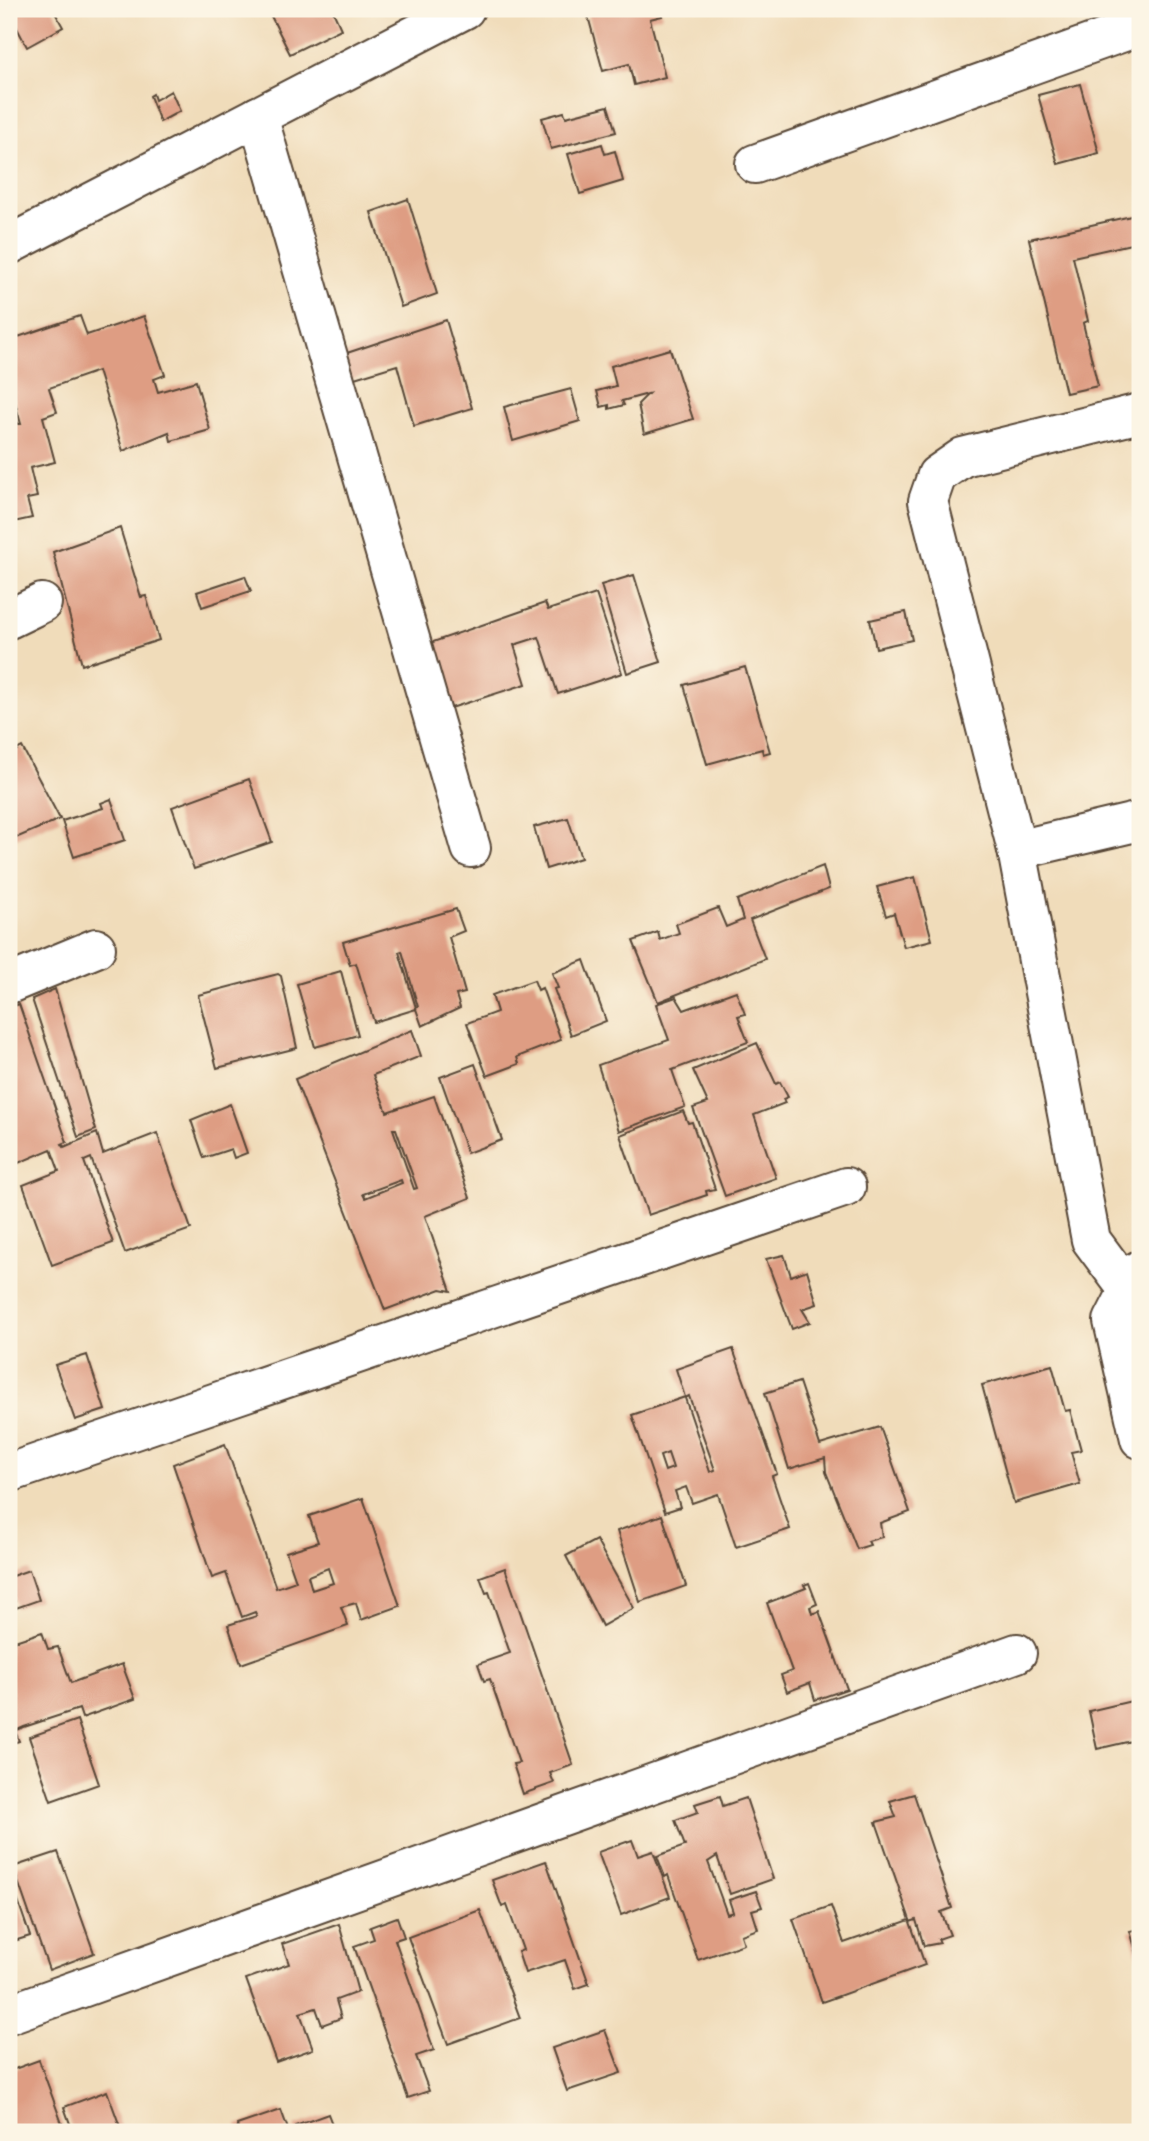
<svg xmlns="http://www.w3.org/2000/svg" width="1149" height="2141" font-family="'Gentium Book Plus',serif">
	<rect width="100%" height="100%" fill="#fcf5e5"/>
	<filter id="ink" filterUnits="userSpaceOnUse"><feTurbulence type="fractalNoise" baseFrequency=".0143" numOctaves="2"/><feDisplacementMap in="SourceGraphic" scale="14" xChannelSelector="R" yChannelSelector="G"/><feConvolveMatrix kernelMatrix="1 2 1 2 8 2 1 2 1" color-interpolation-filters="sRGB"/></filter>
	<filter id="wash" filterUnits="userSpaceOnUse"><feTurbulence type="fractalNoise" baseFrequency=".00686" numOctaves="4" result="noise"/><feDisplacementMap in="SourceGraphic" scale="28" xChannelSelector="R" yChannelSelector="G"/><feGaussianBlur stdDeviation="1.57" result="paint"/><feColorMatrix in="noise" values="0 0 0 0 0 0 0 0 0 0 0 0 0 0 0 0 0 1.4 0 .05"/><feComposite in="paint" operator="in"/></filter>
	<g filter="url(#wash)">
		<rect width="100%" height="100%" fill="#f0dcba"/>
		<g id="blocks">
			<g fill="#de9d83" fill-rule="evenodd">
				<polygon points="22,9 53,9 63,27 27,47 16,26 11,28 9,25 9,16"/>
				<polygon points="272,9 332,9 341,29 290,54 271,16 274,14"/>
				<polygon points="586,9 660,9 662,16 650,19 665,77 634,85 629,64 603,71"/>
				<polygon points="1080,84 1099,153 1058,164 1038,95"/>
				<polygon points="171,91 180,111 160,122 150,96 153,94 155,100"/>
				<polygon points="608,106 616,132 551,149 542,118 564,112 566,117"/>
				<polygon points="602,144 605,154 615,151 623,181 580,194 568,154"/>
				<polygon points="408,199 437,294 401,307 371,212"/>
				<polygon points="1140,214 1140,242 1073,257 1088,321 1083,323 1098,386 1066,393 1029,239"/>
				<polygon points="80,316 87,335 144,316 165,375 154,379 158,392 196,381 210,430 171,441 169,432 123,451 98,371 49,388 57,412 43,417 55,462 30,468 37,497 27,499 32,518 9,523 9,418 15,416 18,424 21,424 9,381 9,340"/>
				<polygon points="446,320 472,408 414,426 397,365 348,380 341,355"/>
				<polygon points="670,349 693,419 644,434 638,404 648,394 622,401 624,405 609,409 609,405 601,407 597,391 616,386 611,366"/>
				<polygon points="571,389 580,421 513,441 504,407"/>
				<polygon points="120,528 141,597 146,596 159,640 82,665 53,552"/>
				<polygon points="634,575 661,662 627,673 601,585"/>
				<polygon points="245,576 251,591 202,607 197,592"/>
				<polygon points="596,594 622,673 558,694 539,637 514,645 526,684 451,708 430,643 545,603 548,610"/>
				<polygon points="906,612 912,640 876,648 870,620"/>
				<polygon points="745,667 770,752 763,754 762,749 707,764 684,685"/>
				<polygon points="22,747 60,819 9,841 9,754"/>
				<polygon points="249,779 272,842 194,869 172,807"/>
				<polygon points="111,799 125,840 74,857 62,821 103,808 101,803"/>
				<polygon points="568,818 581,858 546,869 534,827"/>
				<polygon points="823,866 829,889 750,920 765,959 658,1002 633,941 658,932 660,940 679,933 676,924 718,908 726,927 743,920 737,900"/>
				<polygon points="915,877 932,940 904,947 894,913 886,916 877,887"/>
				<path d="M 456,909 L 464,931 L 449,937 L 465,993 L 456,995 L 460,1008 L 422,1026 L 416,1009 L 374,1022 L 356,963 L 350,965 L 343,942 ZM 402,951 L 418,1007 L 416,1008 L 399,952 Z"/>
				<polygon points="584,960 606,1021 571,1035 554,989 558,988 552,973"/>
				<polygon points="341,971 358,1035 315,1047 297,984"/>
				<polygon points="278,974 281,976 297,1048 217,1068 198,995"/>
				<polygon points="534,980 538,990 542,988 561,1040 517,1057 519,1064 487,1076 467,1023 497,1012 492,995"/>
				<polygon points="55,989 96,1130 78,1137 32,999"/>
				<polygon points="736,991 745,1014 738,1016 748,1042 672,1070 685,1107 619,1131 598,1065 669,1040 656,1004 676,997 684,1010"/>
				<polygon points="19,1004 67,1142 62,1144 64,1147 97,1133 103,1154 157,1133 191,1229 125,1253 91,1158 84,1161 113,1243 52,1265 23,1185 59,1171 51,1149 9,1167 9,1068 15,1066 9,1050 9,1008"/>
				<path d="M 412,1030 L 421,1056 L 373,1075 L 387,1112 L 434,1096 L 470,1198 L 425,1216 L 451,1291 L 441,1289 L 385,1310 L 295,1079 ZM 393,1129 L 396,1129 L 417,1188 L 414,1189 ZM 401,1180 L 402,1183 L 365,1198 L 363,1194 Z"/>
				<polygon points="757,1043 776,1084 780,1082 788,1097 783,1099 785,1103 754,1115 776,1178 725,1196 693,1108 708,1103 693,1070"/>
				<polygon points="475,1064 502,1140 467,1153 440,1077"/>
				<polygon points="230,1104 247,1153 234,1158 231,1149 204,1158 191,1120"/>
				<polygon points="683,1111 688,1123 692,1122 715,1189 706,1191 707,1195 648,1215 620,1135"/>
				<polygon points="784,1255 791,1276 807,1270 817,1304 802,1309 810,1322 792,1329 766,1259"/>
				<path d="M 733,1349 L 777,1474 L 772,1476 L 790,1529 L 736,1547 L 718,1494 L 692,1503 L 686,1487 L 675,1491 L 680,1507 L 665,1512 L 632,1415 L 685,1397 L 676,1369 ZM 689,1396 L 715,1470 L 710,1472 L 685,1398 ZM 668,1453 L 673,1468 L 665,1471 L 660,1456 Z"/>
				<polygon points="87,1355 105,1410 75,1420 55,1365"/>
				<polygon points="1052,1365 1065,1411 1070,1410 1081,1450 1071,1452 1080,1484 1014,1503 982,1385"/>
				<polygon points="799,1382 820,1445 880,1427 910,1512 880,1523 882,1537 868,1541 870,1545 857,1549 826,1472 825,1458 789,1469 765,1393"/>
				<path d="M 225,1444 L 276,1588 L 296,1581 L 286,1552 L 318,1542 L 309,1516 L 363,1498 L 400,1606 L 361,1620 L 356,1603 L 341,1607 L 348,1626 L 241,1664 L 228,1625 L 257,1616 L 255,1612 L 242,1617 L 226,1573 L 212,1578 L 173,1464 ZM 328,1568 L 333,1583 L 312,1590 L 308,1576 Z"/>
				<polygon points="662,1515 686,1586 640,1602 617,1531"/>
				<polygon points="596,1540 634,1608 602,1626 566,1556"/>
				<polygon points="505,1568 573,1765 550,1773 554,1783 523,1794 513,1764 519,1763 490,1679 484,1681 478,1664 510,1653 489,1592 486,1593 480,1577"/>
				<polygon points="29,1570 39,1600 16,1608 9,1577"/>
				<polygon points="809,1583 817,1604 810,1607 812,1614 819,1611 847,1689 815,1700 810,1683 787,1692 781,1675 792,1671 767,1603 806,1588 804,1585"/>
				<polygon points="42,1632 48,1649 58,1647 71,1683 122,1664 135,1699 82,1718 79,1709 24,1727 15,1731 19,1741 9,1744 9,1694 12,1693 9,1684 9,1643"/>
				<polygon points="1140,1699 1140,1739 1097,1749 1089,1711"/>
				<polygon points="77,1720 99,1784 51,1801 29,1737"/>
				<polygon points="914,1794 952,1908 941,1912 950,1935 938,1939 940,1943 924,1946 916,1920 910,1922 925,1965 822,2002 793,1919 831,1906 844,1943 910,1920 876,1822 896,1817 890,1801"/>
				<polygon points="720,1796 723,1806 746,1798 773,1879 730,1894 717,1856 708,1862 727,1914 733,1912 729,1900 756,1891 762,1907 752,1910 758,1929 741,1935 744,1944 698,1960 668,1875 665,1877 657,1856 685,1846 675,1820 698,1812 695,1804"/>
				<polygon points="632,1840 638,1856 653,1851 670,1897 621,1915 598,1852"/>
				<polygon points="58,1852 94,1953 49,1970 13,1867"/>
				<polygon points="546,1861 589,1984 575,1989 565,1960 525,1973 518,1952 523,1950 507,1905 502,1907 492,1880"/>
				<polygon points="9,1875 30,1936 11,1942 14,1952 9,1954"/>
				<polygon points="480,1910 520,2018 448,2044 408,1937"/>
				<polygon points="397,1917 404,1937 395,1940 434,2050 416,2056 429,2091 408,2098 354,1946 374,1939 370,1927"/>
				<polygon points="339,1924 358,1992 336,2000 341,2018 322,2025 316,2008 300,2013 313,2049 276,2062 246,1979 289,1964 282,1944"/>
				<polygon points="1140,1929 1140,1965 1130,1931"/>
				<polygon points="605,2030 621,2073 567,2091 552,2048"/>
				<polygon points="39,2060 65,2132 12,2132 9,2124 9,2071"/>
				<polygon points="107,2091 122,2132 73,2132 64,2107"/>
				<polygon points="281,2110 289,2132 296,2129 295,2126 328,2114 335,2132 239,2132 237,2125"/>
			</g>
		</g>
	</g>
	<g filter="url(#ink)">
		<use href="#blocks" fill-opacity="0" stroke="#564535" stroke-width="2"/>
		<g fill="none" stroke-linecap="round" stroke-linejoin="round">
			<defs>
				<g id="minor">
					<polyline points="258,116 471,848"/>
					<polyline points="755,164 1140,26"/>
					<polyline points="9,245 465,9"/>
					<polyline points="9,619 42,603"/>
					<polyline points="1017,850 928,501 937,475 963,457 1140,413"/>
					<polyline points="9,984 96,948"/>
					<polyline points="1139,1270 1113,1321 1140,1439"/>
					<polyline points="1129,1291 1091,1240 1017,850 1140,821"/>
					<polyline points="9,1473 846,1187"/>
					<polyline points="9,2014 1017,1653"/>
				</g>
			</defs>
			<use href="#minor" stroke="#564535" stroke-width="42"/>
			<use href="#minor" stroke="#fff" stroke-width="38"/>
		</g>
	</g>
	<rect width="1149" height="2141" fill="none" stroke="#fcf5e5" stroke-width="35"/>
</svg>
